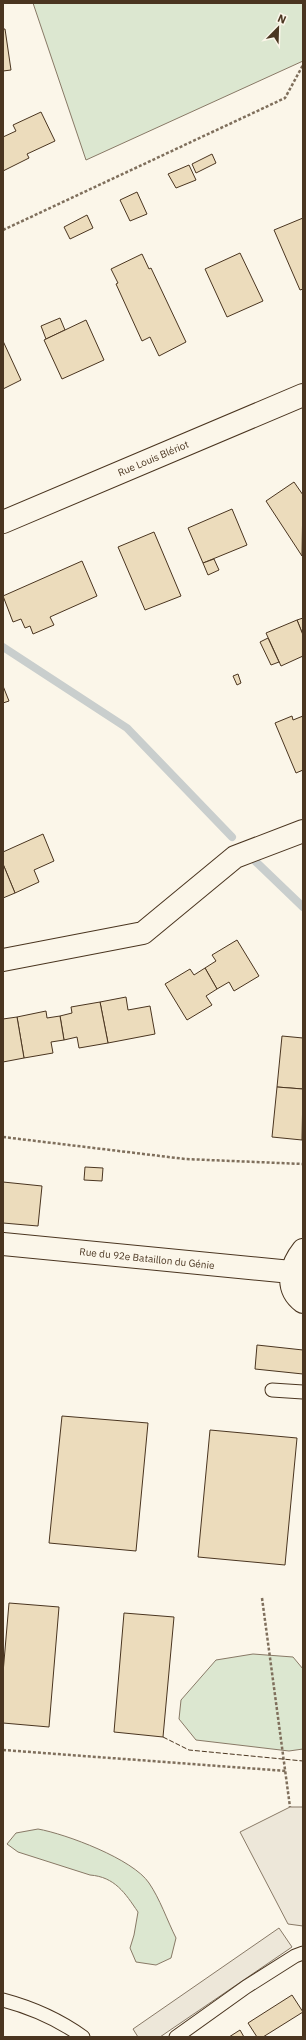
<svg xmlns="http://www.w3.org/2000/svg" width="306" height="2040" font-family="'IBM Plex Sans',sans-serif">
	<rect width="100%" height="100%" fill="#fbf6e9"/>
	<g fill="#dce7d0" stroke="#887966">
		<polygon points="33,3 303,3 303,61 86,160"/>
		<polygon points="253,1654 293,1657 303,1669 303,1749 289,1751 196,1740 179,1719 181,1700 216,1660"/>
		<path d="M 38,1829 C 66,1834 133,1859 149,1883 C 160,1899 167,1920 176,1938 L 171,1958 L 156,1965 L 136,1962 L 130,1948 L 134,1935 L 138,1912 C 125,1893 115,1877 90,1875 L 18,1852 L 7,1844 L 16,1833 Z"/>
	</g>
	<g fill="#ede7d9" stroke="#887966">
		<polygon points="290,1807 303,1807 303,1926 288,1924 240,1832"/>
		<polygon points="279,1928 292,1947 160,2037 138,2037 133,2029"/>
	</g>
	<g fill="none" stroke-linecap="round" stroke-linejoin="round">
		<g stroke="#c9cecd" stroke-width="8">
			<polyline points="3,647 127,728 232,837"/>
			<polyline points="254,860 303,907"/>
		</g>
	</g>
	<g fill="#ecdcbc" stroke="#4a3520">
		<polygon points="3,29 5,29 11,70 3,71"/>
		<polygon points="41,112 55,141 27,154 29,158 3,171 3,137 16,131 13,125"/>
		<polygon points="212,154 216,163 196,173 192,164"/>
		<polygon points="189,165 196,180 176,188 168,174"/>
		<polygon points="137,192 147,214 130,221 120,200"/>
		<polygon points="87,215 93,228 70,239 64,227"/>
		<polygon points="303,218 303,289 300,290 274,230"/>
		<polygon points="240,253 263,301 227,317 205,269"/>
		<polygon points="142,254 149,269 151,268 186,342 159,356 150,337 142,341 116,284 118,283 111,269"/>
		<polygon points="60,318 65,330 46,339 41,326"/>
		<polygon points="86,320 104,360 62,379 44,340"/>
		<polygon points="3,341 21,380 3,389"/>
		<polygon points="294,482 303,495 302,556 266,501"/>
		<polygon points="232,509 247,545 203,563 188,528"/>
		<polygon points="154,532 181,596 145,610 118,547"/>
		<polygon points="214,559 219,570 208,575 203,563"/>
		<polygon points="82,561 97,596 50,617 54,625 33,634 30,626 25,628 21,619 13,622 3,596"/>
		<polygon points="303,618 303,635 297,620"/>
		<polygon points="297,620 303,635 303,656 281,666 266,633"/>
		<polygon points="268,638 279,662 271,665 260,642"/>
		<polygon points="238,674 241,683 237,685 233,676"/>
		<polygon points="3,686 9,701 3,703"/>
		<polygon points="292,716 293,720 303,716 303,770 296,773 275,723"/>
		<polygon points="43,834 54,861 34,870 39,882 15,893 3,864 3,852"/>
		<polygon points="3,864 15,893 3,898"/>
		<polygon points="237,940 259,976 234,991 229,982 217,989 205,968 216,961 212,955"/>
		<polygon points="205,968 217,989 206,996 212,1005 187,1020 165,984 190,969 194,975"/>
		<polygon points="126,997 128,1010 150,1006 155,1034 108,1043 100,1002"/>
		<polygon points="100,1002 108,1043 79,1048 77,1037 64,1040 60,1016 72,1013 71,1007"/>
		<polygon points="46,1011 47,1018 60,1016 64,1040 51,1042 53,1053 24,1058 17,1017"/>
		<polygon points="17,1017 24,1058 3,1062 3,1019"/>
		<polygon points="282,1036 303,1038 303,1089 277,1087"/>
		<polygon points="277,1087 303,1089 302,1140 272,1137"/>
		<polygon points="85,1167 103,1168 102,1181 84,1180"/>
		<polygon points="3,1182 42,1186 38,1226 3,1223"/>
		<polygon points="257,1345 303,1350 303,1374 255,1369"/>
		<polygon points="62,1416 148,1423 136,1551 49,1543"/>
		<polygon points="210,1430 297,1438 285,1565 198,1557"/>
		<polygon points="9,1603 59,1607 49,1727 3,1723 3,1673"/>
		<polygon points="124,1613 174,1617 163,1737 114,1732"/>
		<polygon points="292,1995 303,2012 263,2037 257,2037 248,2023"/>
		<polygon points="240,2030 244,2037 229,2037"/>
	</g>
	<g fill="none" stroke-linecap="round" stroke-linejoin="round">
		<defs>
			<g id="lane">
				<polyline points="272,1390 303,1392"/>
				<path d="M 3,2000 C 33,2008 58,2019 83,2037"/>
				<polyline points="176,2037 246,1987 295,1956 303,1953"/>
			</g>
			<g id="street">
				<polyline points="3,960 143,933 235,857 303,831"/>
				<polyline points="3,1244 291,1272"/>
				<path d="M 303,1250 C 291,1265 284,1288 303,1302"/>
			</g>
			<polyline id="secondary" points="3,522 303,395"/>
		</defs>
		<use href="#lane" stroke="#4a3520" stroke-width="15"/>
		<use href="#street" stroke="#4a3520" stroke-width="24"/>
		<use href="#secondary" stroke="#4a3520" stroke-width="24"/>
		<g stroke="#7f6f5c" stroke-width="2.5" stroke-dasharray="3 2" stroke-linecap="butt">
			<polyline points="3,230 285,98 303,65"/>
			<polyline points="3,1137 185,1159 303,1164"/>
			<polyline points="262,1598 290,1807"/>
			<polyline points="3,1750 286,1771"/>
		</g>
		<use href="#lane" stroke="#fbf6e9" stroke-width="13"/>
		<use href="#street" stroke="#fbf6e9" stroke-width="22"/>
		<use href="#secondary" stroke="#fbf6e9" stroke-width="22"/>
		<polyline stroke="#4a3520" stroke-width="1" stroke-dasharray="5 2" stroke-linecap="butt" points="163,1737 189,1750 303,1761"/>
	</g>
	<g text-anchor="middle" stroke-width="3" stroke-linejoin="round" paint-order="stroke">
		<g font-size="10" fill="#4a3520" stroke="#fbf6e9">
			<text transform="translate(153 458) rotate(-23)" y="4">Rue Louis Blériot</text>
			<text transform="translate(147 1258) rotate(6)" y="4">Rue du 92e Bataillon du Génie</text>
		</g>
	</g>
	<rect width="306" height="2040" fill="none" stroke="#4a3520" stroke-width="8"/>
	<g transform="translate(278 28) rotate(23)" stroke="#fbf6e9" stroke-width="3" paint-order="stroke">
	<path d="M0-3L7 15L0 10L-7 15Z" fill="#4a3520"/>
	<text y="-6" font-size="11" font-weight="bold" text-anchor="middle" fill="#4a3520">N</text>
	</g>
</svg>
